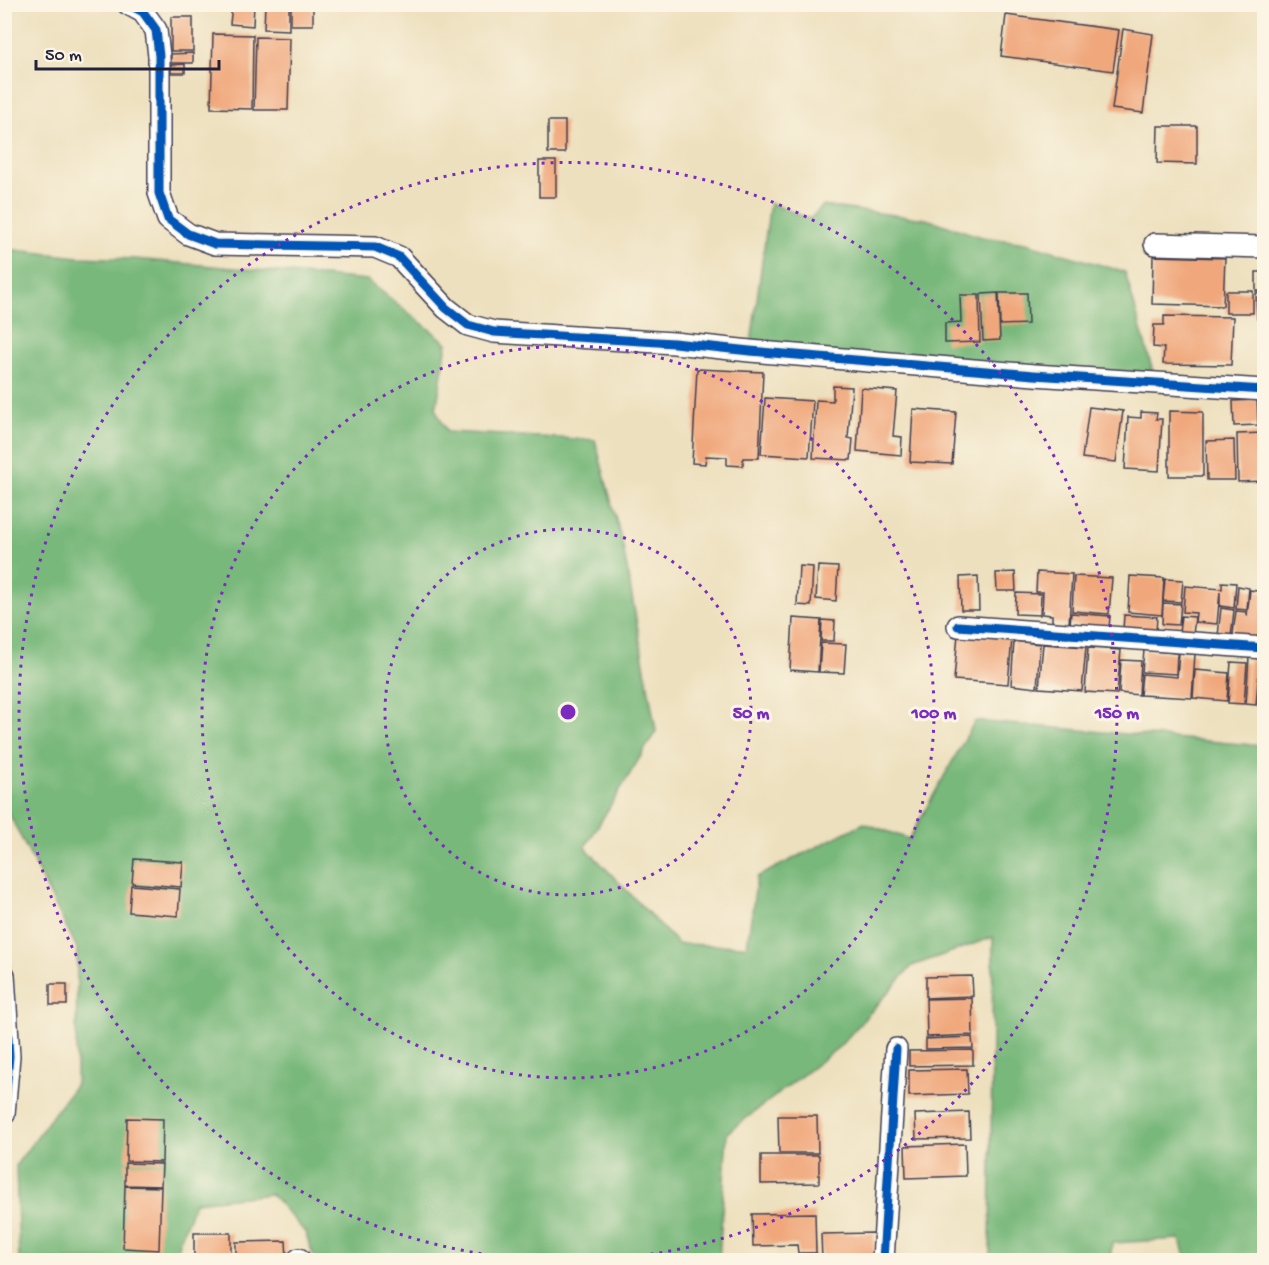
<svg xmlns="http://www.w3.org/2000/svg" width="1269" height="1265" font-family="'Gochi Hand',sans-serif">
	<rect width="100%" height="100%" fill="#fcf5e5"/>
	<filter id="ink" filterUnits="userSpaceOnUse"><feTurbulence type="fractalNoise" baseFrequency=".0167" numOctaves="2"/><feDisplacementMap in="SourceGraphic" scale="12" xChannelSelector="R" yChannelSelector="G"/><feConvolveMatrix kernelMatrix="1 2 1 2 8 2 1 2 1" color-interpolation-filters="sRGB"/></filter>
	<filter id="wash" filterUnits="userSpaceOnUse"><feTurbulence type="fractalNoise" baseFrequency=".008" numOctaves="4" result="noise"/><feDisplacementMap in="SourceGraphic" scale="24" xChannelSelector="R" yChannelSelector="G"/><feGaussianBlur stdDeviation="1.35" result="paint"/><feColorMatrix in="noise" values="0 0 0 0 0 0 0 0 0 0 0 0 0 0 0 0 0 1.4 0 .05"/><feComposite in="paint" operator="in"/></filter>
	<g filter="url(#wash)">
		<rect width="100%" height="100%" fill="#ede0be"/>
		<g fill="#78b87a" stroke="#4d6d5a" stroke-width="1.5">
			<polygon points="770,203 810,219 823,206 926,219 982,237 1026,243 1125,272 1156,383 750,351"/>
			<polygon points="5,249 78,257 135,259 367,280 447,343 436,410 447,432 595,440 623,546 656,731 585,847 678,944 747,946 757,877 864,823 909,839 975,721 1264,746 1264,1260 1186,1260 1180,1239 1112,1243 1110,1260 990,1260 993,937 912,966 839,1047 727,1133 719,1260 315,1260 305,1232 271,1194 195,1202 178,1245 182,1260 19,1260 16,1165 76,1084 77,948 5,806"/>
		</g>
		<g id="blocks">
			<g fill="#f0a77c">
				<polygon points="232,4 254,4 253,26 230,24"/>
				<polygon points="265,4 289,4 289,30 264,29"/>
				<rect x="291" y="4" width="22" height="21"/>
				<polygon points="1006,15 1119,30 1113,71 1001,56"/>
				<rect x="171" y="17" width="22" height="34"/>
				<polygon points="1123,29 1153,34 1143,113 1112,109"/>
				<polygon points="213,34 253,35 252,109 211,108"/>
				<polygon points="256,37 290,38 288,110 254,110"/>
				<polygon points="193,53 193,63 171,63 171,54"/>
				<polygon points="185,64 185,73 171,73 171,65"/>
				<rect x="548" y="121" width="17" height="32"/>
				<polygon points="1158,126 1197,126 1197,164 1157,163"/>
				<rect x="539" y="161" width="17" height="36"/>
				<polygon points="1153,256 1225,258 1223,306 1152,304"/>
				<rect x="1256" y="272" width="8" height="19"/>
				<rect x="1226" y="291" width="27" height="22"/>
				<polygon points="998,293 1000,340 983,341 981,294"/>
				<polygon points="999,293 1027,293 1028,324 1000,325"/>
				<polygon points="1256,293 1264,293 1264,319 1257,319"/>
				<polygon points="960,295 979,295 980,342 945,343 945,323 961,322"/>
				<polygon points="1164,316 1233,317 1231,365 1163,364 1164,348 1153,347 1154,325 1164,325"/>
				<polygon points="697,369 763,372 759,458 743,458 743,466 727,465 727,457 706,456 705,464 692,463"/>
				<polygon points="833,386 852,387 848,438 853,439 851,460 813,458 816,400 833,401"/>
				<polygon points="861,388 897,391 893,436 902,437 901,455 857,451"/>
				<polygon points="765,398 813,401 809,457 761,454"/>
				<polygon points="1257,400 1258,425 1234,426 1233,401"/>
				<polygon points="1089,407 1123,411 1116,462 1082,458"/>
				<polygon points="913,409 956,412 952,464 910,462"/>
				<polygon points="1169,411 1203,412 1203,476 1169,476"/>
				<polygon points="1141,412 1157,413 1156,419 1162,419 1159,471 1125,469 1128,417 1141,418"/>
				<polygon points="1264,433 1264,481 1238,482 1237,434"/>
				<polygon points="1234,440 1235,480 1207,480 1206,441"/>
				<polygon points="799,566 813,567 811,606 797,605"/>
				<polygon points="818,566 838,567 836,601 816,599"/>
				<polygon points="1015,572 1016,591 997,591 996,573"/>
				<polygon points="1037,572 1072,574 1069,624 1052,623 1052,615 1042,614 1043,592 1036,592"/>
				<polygon points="978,576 979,610 961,610 960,577"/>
				<polygon points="1074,576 1112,578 1109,614 1072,611"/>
				<polygon points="1130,576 1164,578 1162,615 1128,612"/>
				<polygon points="1165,579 1183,580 1181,602 1163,601"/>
				<polygon points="1222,582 1236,583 1234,608 1220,606 1220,592 1217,624 1195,622 1196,613 1183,612 1185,586 1222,589"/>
				<polygon points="1238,586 1249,588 1247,610 1236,609"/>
				<polygon points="1250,590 1264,592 1260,644 1232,641 1236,611 1247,612 1247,616"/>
				<polygon points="1016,593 1041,594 1040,615 1015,614"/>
				<polygon points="1163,603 1181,604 1179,625 1162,624"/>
				<polygon points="1221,608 1234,610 1231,637 1218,636"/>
				<polygon points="1071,613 1110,616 1109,628 1070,625"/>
				<polygon points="1124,615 1157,617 1156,632 1123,630"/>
				<polygon points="1181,616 1195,617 1193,635 1179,633"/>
				<polygon points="793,618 821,620 818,672 790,670"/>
				<polygon points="822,620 835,621 834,641 821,641"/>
				<polygon points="958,634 1012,638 1008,684 954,680"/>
				<polygon points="1014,641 1040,644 1037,688 1011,685"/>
				<polygon points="821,643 846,644 844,673 819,672"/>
				<polygon points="1043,644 1086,647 1082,691 1039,688"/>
				<polygon points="1088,648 1121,650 1117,694 1085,692"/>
				<polygon points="1144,650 1177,653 1176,674 1142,672"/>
				<polygon points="1179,653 1195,654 1192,698 1140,695 1142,674 1177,677"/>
				<polygon points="1261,655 1264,656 1264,706 1258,706"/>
				<polygon points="1249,657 1260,658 1256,705 1246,704"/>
				<polygon points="1121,660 1141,661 1139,695 1119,693"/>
				<polygon points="1231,662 1247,663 1244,704 1228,703"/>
				<polygon points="1195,670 1229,673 1227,701 1193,698"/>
				<polygon points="134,859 183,862 181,887 132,883"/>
				<polygon points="131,885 180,889 178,916 129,912"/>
				<polygon points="972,976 973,996 926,998 926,977"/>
				<rect x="50" y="984" width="17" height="21"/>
				<polygon points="972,998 973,1035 927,1037 926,999"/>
				<polygon points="972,1037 973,1048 926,1049 926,1039"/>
				<polygon points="973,1050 973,1065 909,1066 909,1051"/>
				<polygon points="967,1069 968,1094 909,1096 909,1070"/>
				<polygon points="969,1112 970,1138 916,1139 915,1114"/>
				<polygon points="778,1116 817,1116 818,1153 779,1153"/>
				<polygon points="127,1118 163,1119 162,1162 126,1161"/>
				<polygon points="965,1144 966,1176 906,1178 905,1146"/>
				<polygon points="761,1155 819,1155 819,1183 761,1184"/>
				<polygon points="125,1163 162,1164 161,1186 125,1185"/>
				<polygon points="125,1186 161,1187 159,1250 123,1248"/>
				<polygon points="815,1213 816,1253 798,1253 797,1245 753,1246 752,1214"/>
				<rect x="194" y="1233" width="37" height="27"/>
				<polygon points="874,1233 874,1260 822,1260 821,1234"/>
				<polygon points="286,1241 287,1260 236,1260 236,1242"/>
				<polygon points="816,1254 816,1260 798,1260 798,1255"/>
			</g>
		</g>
	</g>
	<g filter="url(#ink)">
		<use href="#blocks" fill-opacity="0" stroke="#403e4f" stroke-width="1.5"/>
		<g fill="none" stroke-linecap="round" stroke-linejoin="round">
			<defs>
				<g id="minor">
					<polyline points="128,4 143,12 156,30 159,56 159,193 168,219 188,234 215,244 375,247 399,257 446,308 468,325 494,332 674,343 750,351 1034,375 1264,390"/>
					<polyline points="1155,244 1264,247"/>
					<polyline points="958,626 1264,648"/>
					<polyline points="4,975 9,1056 4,1114"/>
					<polyline points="298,1260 299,1259"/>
					<polyline points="883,1260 896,1049"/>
				</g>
			</defs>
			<use href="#minor" stroke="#403e4f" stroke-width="24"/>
			<use href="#minor" stroke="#fff" stroke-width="21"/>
			<defs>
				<g id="cycleway">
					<polyline points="128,4 143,12 156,30 159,56 159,193 168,219 188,234 215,244 375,247 399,257 446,308 468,325 494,332 674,343 750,351 1034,375 1264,390"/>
					<polyline points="958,626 1264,648"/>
					<polyline points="4,975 9,1056 4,1114"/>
					<polyline points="883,1260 896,1049"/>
				</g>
			</defs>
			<use href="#cycleway" stroke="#fcf5e5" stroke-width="13"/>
			<use href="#cycleway" stroke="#0057b8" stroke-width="9"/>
		</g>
	</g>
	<g fill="none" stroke="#7b2cbf" stroke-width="3" stroke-dasharray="3 6">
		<circle cx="568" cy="712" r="183"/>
		<circle cx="568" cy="712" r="366"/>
		<path d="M544 1260A549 549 0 1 1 592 1260"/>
	</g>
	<circle cx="568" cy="712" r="9" fill="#7b2cbf" stroke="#fcf5e5" stroke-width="3"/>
	<g font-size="18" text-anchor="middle" font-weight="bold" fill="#7b2cbf" stroke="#fcf5e5" stroke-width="6" stroke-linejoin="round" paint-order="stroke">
		<text x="751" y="718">50 m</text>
		<text x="934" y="718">100 m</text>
		<text x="1117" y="718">150 m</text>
	</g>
	<rect width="1269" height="1265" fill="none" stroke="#fcf5e5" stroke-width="24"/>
	<path d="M36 60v9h183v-9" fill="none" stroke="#22223b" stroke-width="3"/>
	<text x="45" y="60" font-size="18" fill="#22223b" stroke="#fcf5e5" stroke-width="4.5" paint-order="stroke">50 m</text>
</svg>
